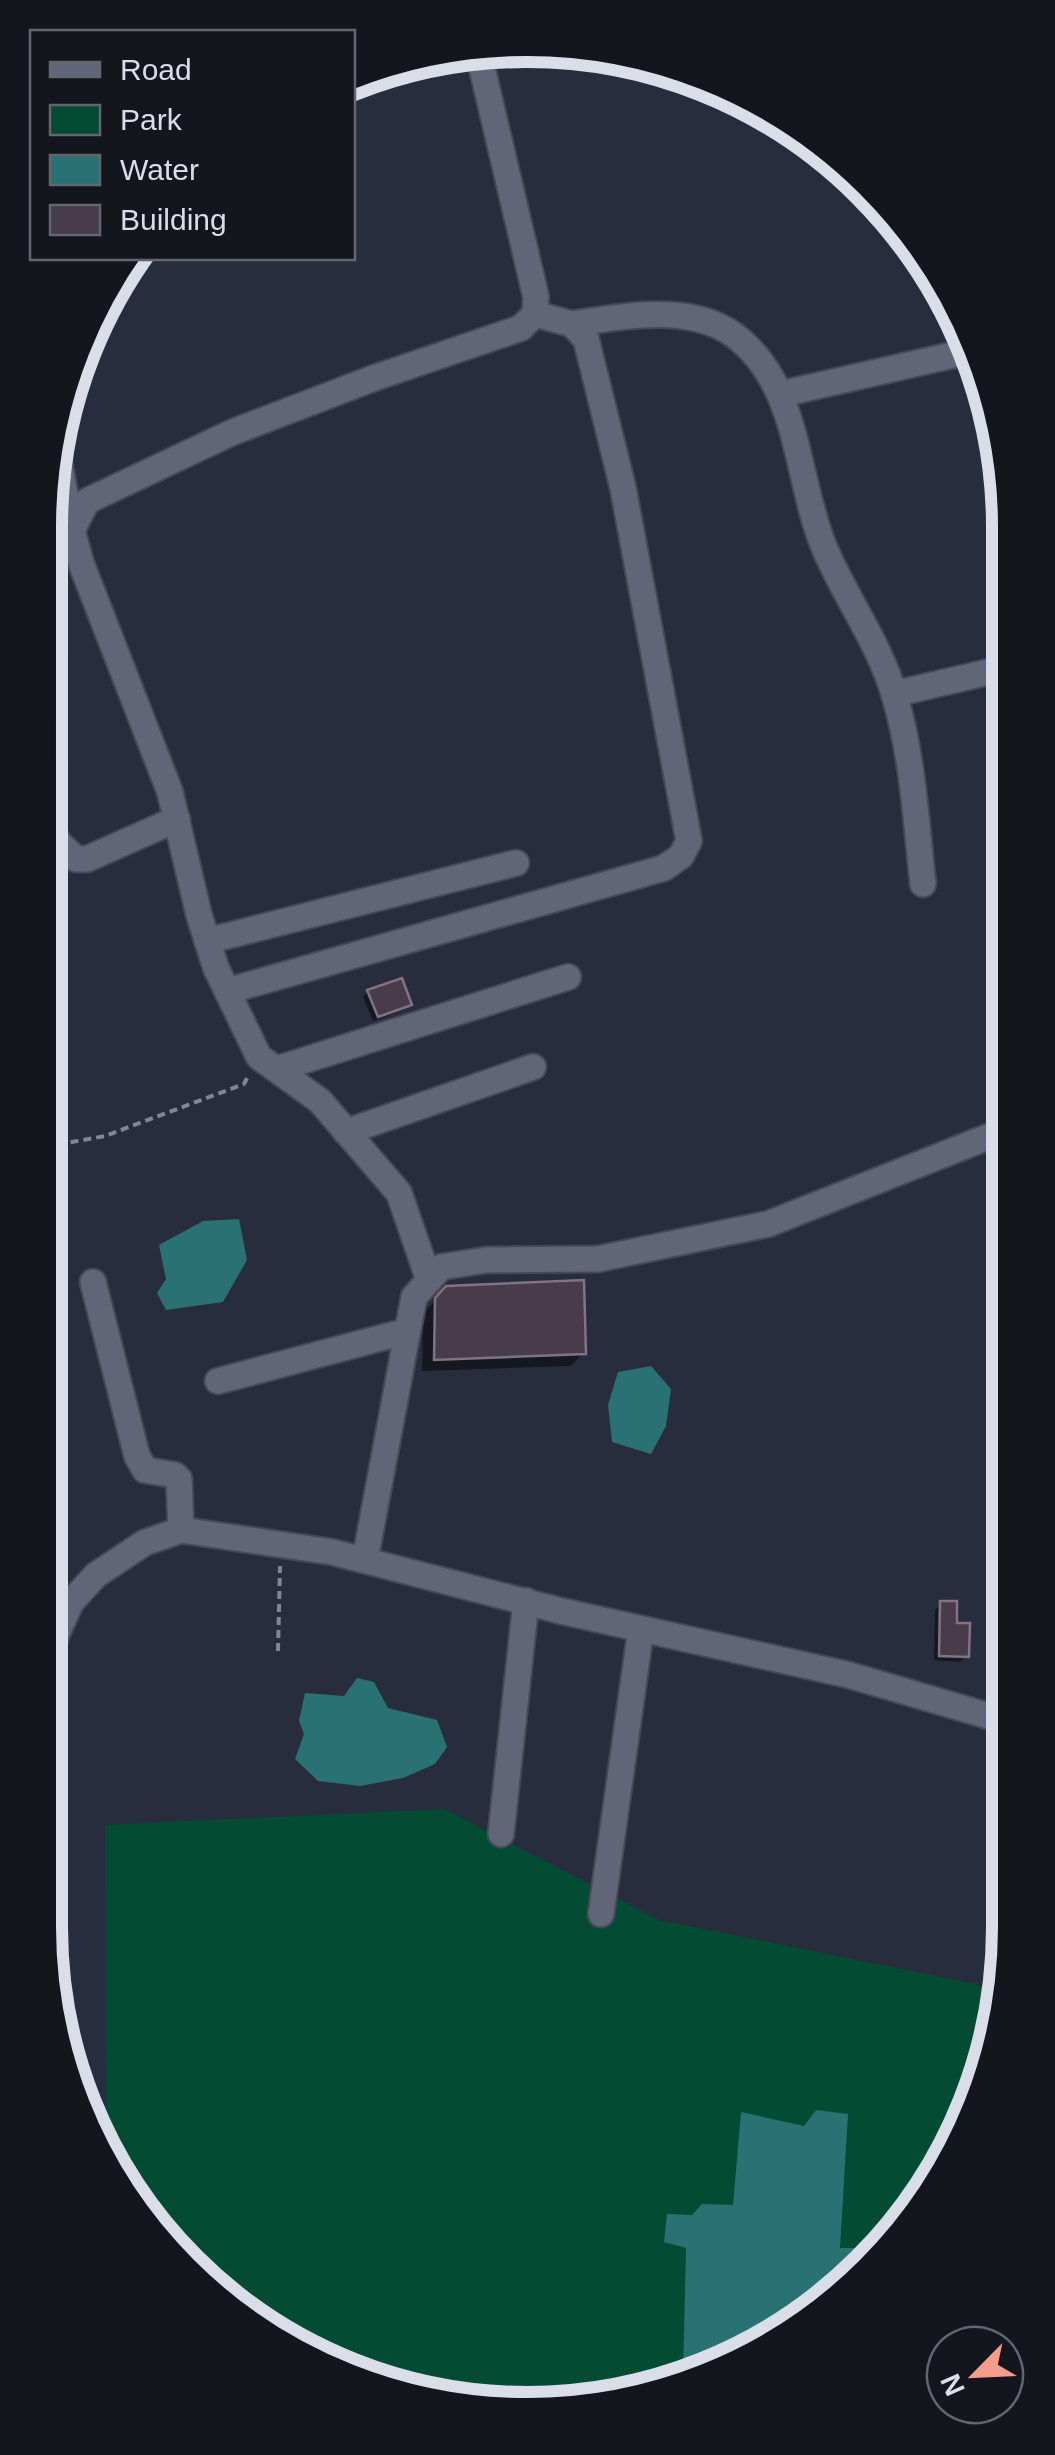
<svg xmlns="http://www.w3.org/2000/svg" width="1055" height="2455" font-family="Arial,sans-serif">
	<rect width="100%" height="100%" fill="#282d3d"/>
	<polygon fill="#044b34" points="444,1809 659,1920 1000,1989 984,2083 891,2245 768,2346 621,2401 434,2401 287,2346 164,2245 106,2145 105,1825"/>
	<g fill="#2a7173">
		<polygon points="239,1219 247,1260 223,1302 166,1310 157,1293 166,1279 159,1245 203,1221"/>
		<polygon points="651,1366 671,1389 666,1426 651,1454 612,1442 608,1405 618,1372"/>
		<polygon points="357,1678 374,1682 388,1708 437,1720 447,1747 435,1764 403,1778 360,1786 318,1781 295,1759 304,1734 299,1721 305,1693 344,1696"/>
		<polygon points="816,2110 848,2114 840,2248 887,2248 768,2346 683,2377 686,2248 664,2242 667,2214 692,2215 702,2204 733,2205 741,2112 804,2126"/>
	</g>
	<g fill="#0007">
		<polygon points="368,992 409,1004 403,1010 373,1021 363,997"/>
		<polygon points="447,1289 583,1353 571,1366 422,1371 423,1313"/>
		<polygon points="941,1604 954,1625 966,1656 960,1662 934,1660 935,1610"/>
	</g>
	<g fill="#483c4b" stroke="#817384" stroke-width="2.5">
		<polygon points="402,978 412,1005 378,1017 367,990"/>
		<polygon points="584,1280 586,1354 434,1360 435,1298 446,1286"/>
		<polygon points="940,1601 957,1601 957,1623 970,1623 969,1657 939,1656"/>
	</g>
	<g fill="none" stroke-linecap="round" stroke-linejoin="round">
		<defs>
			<g id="minor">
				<path d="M 572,324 C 621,316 690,303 734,335 C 800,384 795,476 824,547 C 845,597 880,644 895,697 C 913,758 916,822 923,884"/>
				<polyline points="781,394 975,350"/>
				<polyline points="57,453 72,530"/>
				<polyline points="894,694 1006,668"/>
				<polyline points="45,823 59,843 76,859 87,859 177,819"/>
				<polyline points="207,941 516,863"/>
				<polyline points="227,991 664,868 681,856 689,841 623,488 586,339 572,324 535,314"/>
				<polyline points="277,1069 568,977"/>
				<polyline points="346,1132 533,1067"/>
				<polyline points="429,1280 399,1193 320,1101 259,1057 216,968 199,915 170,792 81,563 72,530 87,501 233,432 374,378 521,328 535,314 536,297 478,51"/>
				<polyline points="93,1282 137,1456 145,1470 175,1475 179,1479 181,1530"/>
				<polyline points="218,1381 407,1331"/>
				<polyline points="365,1560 414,1297 441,1267 486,1260 598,1259 768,1224 1008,1129"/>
				<polyline points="45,1592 71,1602"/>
				<polyline points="45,1660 71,1602 96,1575 144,1543 181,1530 332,1552 561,1611 849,1675 1009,1722"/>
				<polyline points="501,1834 526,1601"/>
				<polyline points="601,1914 641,1629"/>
			</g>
		</defs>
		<use href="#minor" stroke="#454957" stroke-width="29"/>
		<g stroke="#828694" stroke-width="4" stroke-dasharray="8 5" stroke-linecap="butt">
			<polyline points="45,885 58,876"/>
			<polyline points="45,1147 105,1136 244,1084 249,1074"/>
			<polyline points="278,1651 280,1566"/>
		</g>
		<use href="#minor" stroke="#606678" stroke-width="25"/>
	</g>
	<path d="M0 0H1055V2455H0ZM527 62H527A465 465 0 0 1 992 527V1927A465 465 0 0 1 527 2392H527A465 465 0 0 1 62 1927V527A465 465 0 0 1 527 62Z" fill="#13161d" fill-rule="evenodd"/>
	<path fill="none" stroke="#dadee9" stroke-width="12" d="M527 62H527A465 465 0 0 1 992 527V1927A465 465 0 0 1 527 2392H527A465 465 0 0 1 62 1927V527A465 465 0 0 1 527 62Z"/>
	<rect x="30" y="30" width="325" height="230" fill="#13161d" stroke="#63666f" stroke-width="2.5"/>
	<rect x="50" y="62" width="50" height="15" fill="#606678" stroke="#63666f" stroke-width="2.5"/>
	<text x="120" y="80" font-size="30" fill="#dadee9">Road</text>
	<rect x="50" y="105" width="50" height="30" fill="#044b34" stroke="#63666f" stroke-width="2.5"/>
	<text x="120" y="130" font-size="30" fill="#dadee9">Park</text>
	<rect x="50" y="155" width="50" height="30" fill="#2a7173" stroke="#63666f" stroke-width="2.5"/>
	<text x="120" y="180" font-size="30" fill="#dadee9">Water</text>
	<rect x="50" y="205" width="50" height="30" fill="#483c4b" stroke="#63666f" stroke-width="2.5"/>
	<text x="120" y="230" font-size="30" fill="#dadee9">Building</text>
	<g transform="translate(975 2375) rotate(246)"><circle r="48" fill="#13161d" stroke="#63666f" stroke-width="2.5"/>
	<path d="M0-8L18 38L0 25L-18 38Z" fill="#f59d8d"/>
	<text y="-15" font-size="28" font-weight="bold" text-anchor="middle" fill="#dadee9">N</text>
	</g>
</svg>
